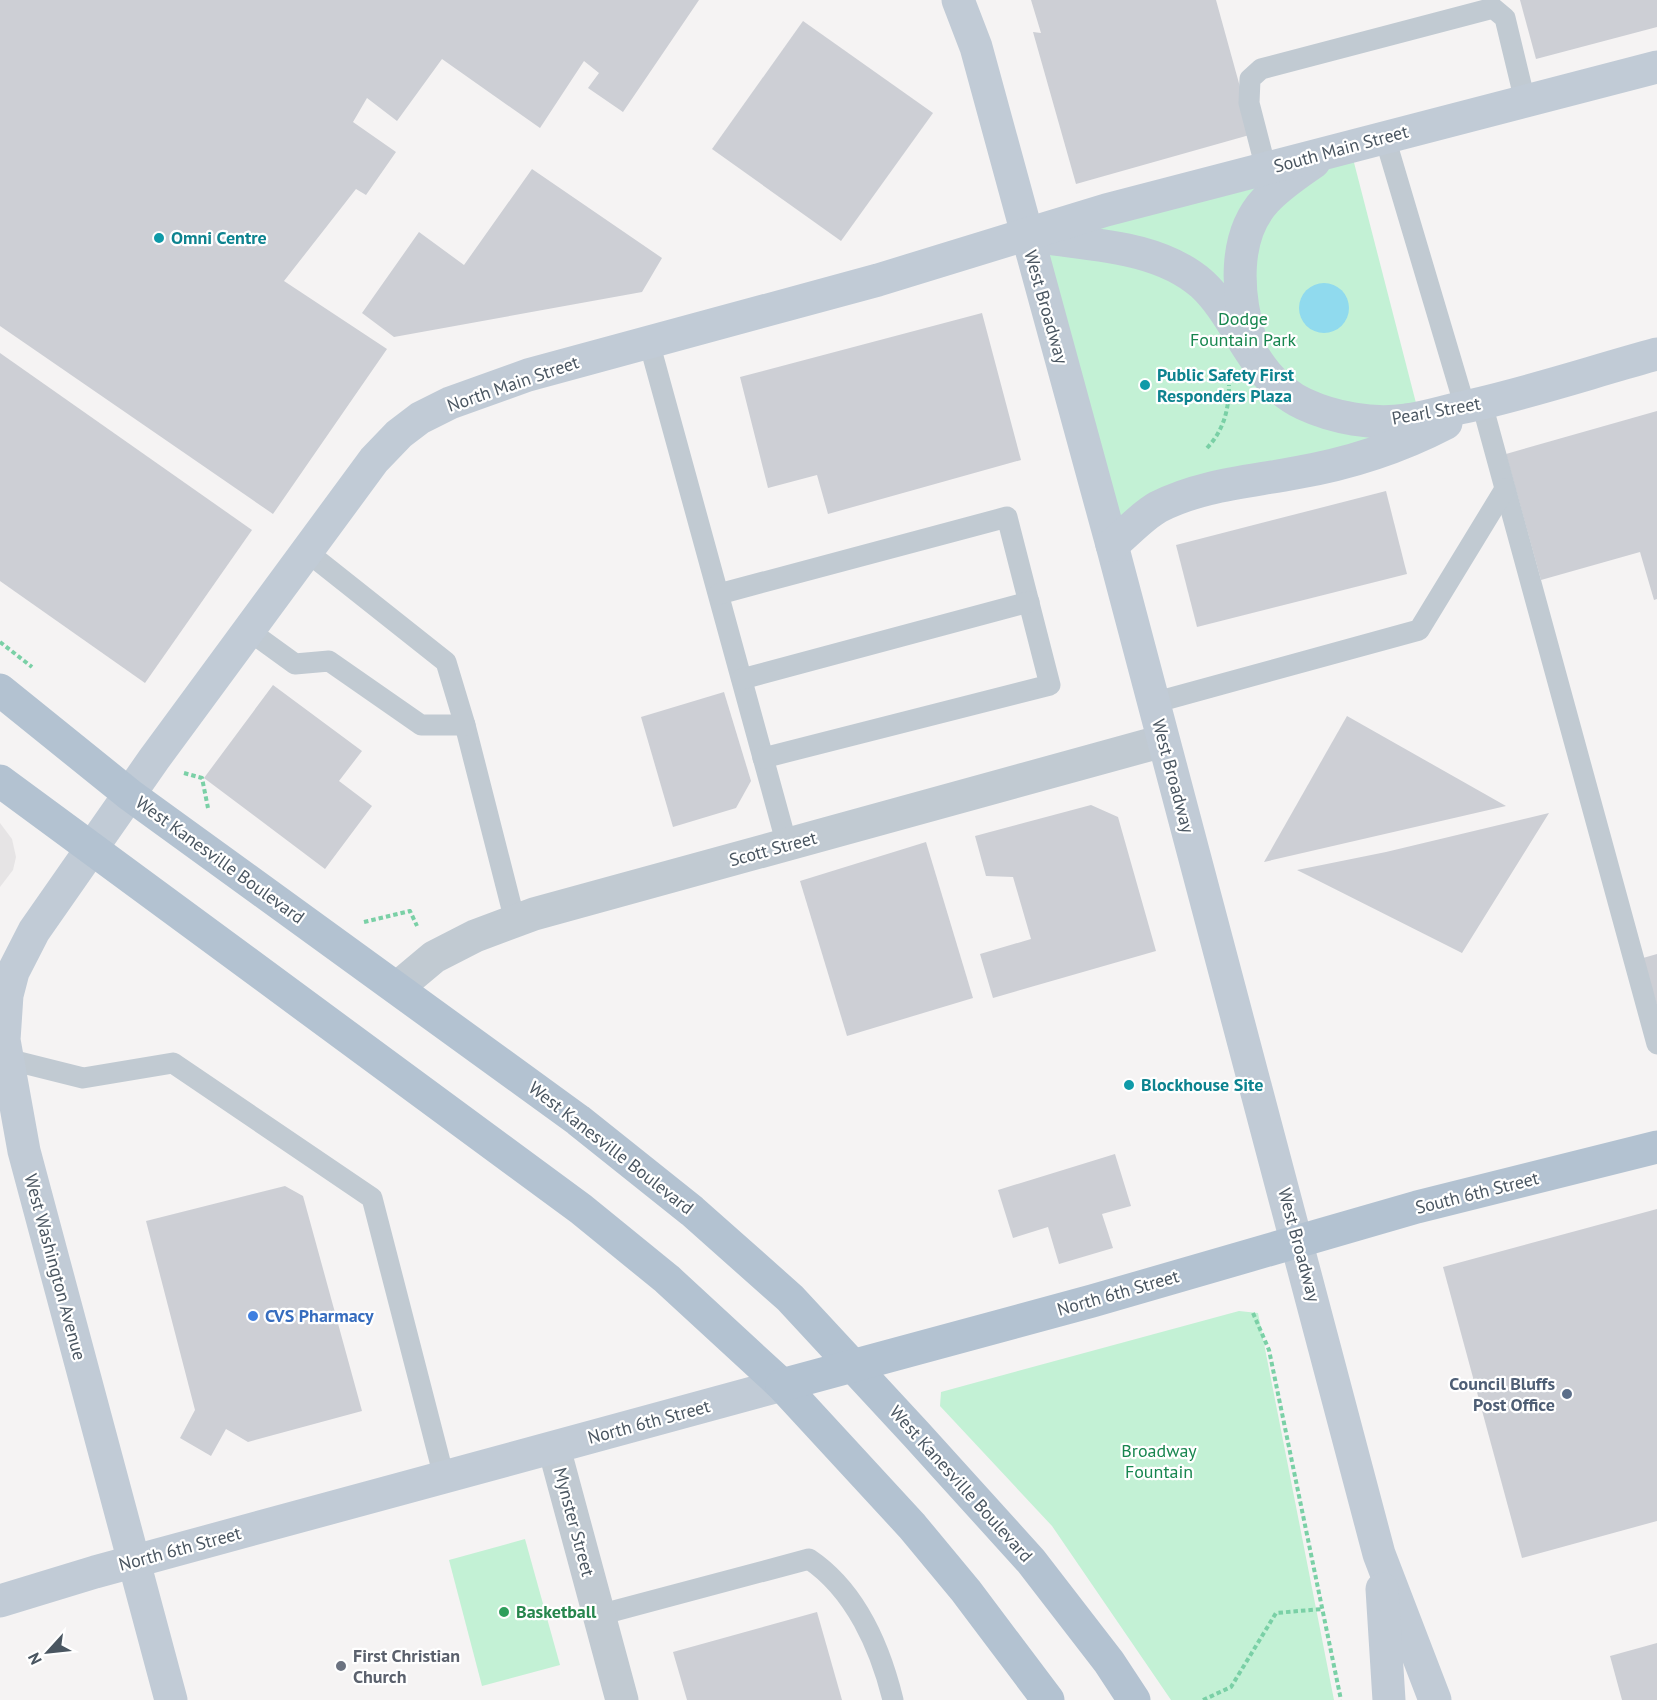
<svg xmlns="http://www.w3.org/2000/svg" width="1657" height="1700" font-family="'PT Sans',sans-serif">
	<rect width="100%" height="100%" fill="#f5f3f3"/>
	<polygon fill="#e6e4e5" points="0,823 12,839 16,857 13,870 0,887"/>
	<g fill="#c3f1d5">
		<polygon points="1350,147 1424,434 1237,481 1112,545 1026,234"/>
		<polygon points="1239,1311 1258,1313 1334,1700 1171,1700 1052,1526 940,1406 941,1392"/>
		<polygon points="525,1539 560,1665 482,1686 449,1560"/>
	</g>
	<circle fill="#90daee" cx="1324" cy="308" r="25"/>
	<g fill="#cdcfd5">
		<polygon points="0,0 699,0 623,112 588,88 599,73 584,61 540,128 442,59 397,121 367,98 353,122 396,152 366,195 356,189 284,281 387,349 273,514 0,326"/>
		<polygon points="1031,0 1216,0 1253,134 1076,184 1033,32 1041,33"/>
		<polygon points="1520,0 1657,0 1657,27 1536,59"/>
		<polygon points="803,21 933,113 841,241 712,149"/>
		<polygon points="532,169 662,258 642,292 394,337 362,313 419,232 464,265"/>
		<polygon points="982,313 1021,460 828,514 817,475 768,488 740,377"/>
		<polygon points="0,353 252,530 145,683 0,581"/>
		<polygon points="1657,411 1657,599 1654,600 1640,552 1541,580 1506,454"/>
		<polygon points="1386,491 1407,574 1197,627 1176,545"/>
		<polygon points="273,685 362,751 339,781 372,806 325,869 204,778"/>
		<polygon points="724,692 751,781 736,808 673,827 641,717"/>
		<polygon points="1347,716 1506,806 1264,862"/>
		<polygon points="1091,805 1118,817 1156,951 993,998 980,954 1031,939 1013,877 986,876 975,836"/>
		<polygon points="1549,813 1462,953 1297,870 1386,852"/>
		<polygon points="926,842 973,998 847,1036 800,881"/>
		<polygon points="1657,954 1657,1006 1643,958"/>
		<polygon points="1115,1154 1131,1206 1102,1214 1113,1248 1059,1264 1048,1227 1013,1238 998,1190"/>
		<polygon points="285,1186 303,1196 362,1411 248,1442 226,1429 211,1456 180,1438 195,1410 146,1221"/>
		<polygon points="1657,1209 1657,1521 1522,1558 1443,1267"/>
		<polygon points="817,1612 842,1700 687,1700 673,1652"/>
		<polygon points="1657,1643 1657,1700 1622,1700 1610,1656"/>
	</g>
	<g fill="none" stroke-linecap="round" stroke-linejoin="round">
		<g stroke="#7ad0a6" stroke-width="4" stroke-dasharray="4.5 3" stroke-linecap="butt">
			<path d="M 1207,448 C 1224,430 1229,409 1229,385"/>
			<polyline points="0,642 32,667"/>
			<polyline points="184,773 202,778 208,808"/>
			<polyline points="364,922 410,911 417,926"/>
			<polyline points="1253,1313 1269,1350 1341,1700"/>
			<polyline points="1203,1700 1231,1687 1276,1613 1322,1609"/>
		</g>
		<g stroke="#c1cad2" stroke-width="21">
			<polyline points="1385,138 1465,407"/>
			<polyline points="1266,169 1249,103 1250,79 1261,69 1493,8 1505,18 1525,101"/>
			<polyline points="649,342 787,845"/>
			<polyline points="1482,404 1657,1044"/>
			<polyline points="306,551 446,662 465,725 515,921"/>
			<polyline points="719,594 1007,517 1050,685 763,758"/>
			<polyline points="248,630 295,664 329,661 421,725 465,725"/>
			<polyline points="742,679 1029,602"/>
			<polyline points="1153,703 1419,630 1505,489"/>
			<polyline points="7,1059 83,1078 173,1063 372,1198 444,1477"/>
			<path d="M 599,1615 L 809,1559 C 855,1590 880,1647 893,1700"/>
		</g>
		<g stroke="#c1cad2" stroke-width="33">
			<polyline points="397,988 434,957 475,936 534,914 1163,741"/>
			<polyline points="554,1448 622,1700"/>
		</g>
		<g stroke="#c1cbd6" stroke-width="33">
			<polyline points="958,0 976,47 1112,545 1379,1554 1435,1700"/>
			<path d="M 1033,236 C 1088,245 1158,245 1202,284 C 1240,319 1254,381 1304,404 C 1334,418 1373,425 1406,420 C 1424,418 1442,412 1460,408 C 1526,394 1591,372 1657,354"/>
			<path d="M 1250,338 C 1237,295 1232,236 1266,200 C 1280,185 1297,174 1314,162"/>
			<path d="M 1112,545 C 1127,533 1142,516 1158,507 C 1201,485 1248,482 1295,473 C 1348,464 1398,448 1446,423"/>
			<polyline points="1382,1589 1389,1700"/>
			<polyline points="0,1601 95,1572 782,1385"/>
			<polyline points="171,1700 24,1151 4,1040 7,995 13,972 34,931 154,759 374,460 399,434 420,418 450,403 528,375 878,280 1106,210 1657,67"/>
		</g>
		<g stroke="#b3c2d1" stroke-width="33">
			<polyline points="0,690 130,795 578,1120 692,1211 790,1298 916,1434 1031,1561 1109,1662 1134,1700"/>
			<polyline points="0,781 581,1209 667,1279 782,1385 912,1526 966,1591 1048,1700"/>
			<polyline points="782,1385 1092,1301 1417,1207 1657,1147"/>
		</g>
	</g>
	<g fill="#0f9aa8" stroke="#fff" stroke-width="2">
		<circle cx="159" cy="238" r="6"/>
		<circle cx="1145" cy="385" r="6"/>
		<circle cx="1129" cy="1085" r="6"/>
	</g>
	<circle fill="#3f7fe0" stroke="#fff" stroke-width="2" cx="253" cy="1316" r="6"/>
	<circle fill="#5c6f8a" stroke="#fff" stroke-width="2" cx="1567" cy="1394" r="6"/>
	<circle fill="#2e9e5b" stroke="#fff" stroke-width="2" cx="504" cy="1612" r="6"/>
	<circle fill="#6b7280" stroke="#fff" stroke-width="2" cx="341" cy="1666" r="6"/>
	<g text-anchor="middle" stroke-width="4.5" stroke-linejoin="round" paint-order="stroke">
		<g font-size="18" fill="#4a5661" stroke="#fff">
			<text transform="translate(1341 149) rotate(-15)" y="6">South Main Street</text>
			<text transform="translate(1046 307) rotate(74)" y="6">West Broadway</text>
			<text transform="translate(513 384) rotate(-19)" y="6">North Main Street</text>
			<text transform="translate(1436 411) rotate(-10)" y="6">Pearl Street</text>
			<text transform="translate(1173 776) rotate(75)" y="6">West Broadway</text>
			<text transform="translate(773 849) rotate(-15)" y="6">Scott Street</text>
			<text transform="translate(220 860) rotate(36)" y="6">West Kanesville Boulevard</text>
			<text transform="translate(611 1148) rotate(38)" y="6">West Kanesville Boulevard</text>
			<text transform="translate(1477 1193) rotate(-14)" y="6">South 6th Street</text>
			<text transform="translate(1299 1245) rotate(75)" y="6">West Broadway</text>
			<text transform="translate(55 1267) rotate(75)" y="6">West Washington Avenue</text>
			<text transform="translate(1118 1293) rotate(-16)" y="6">North 6th Street</text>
			<text transform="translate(649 1422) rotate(-15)" y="6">North 6th Street</text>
			<text transform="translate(961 1484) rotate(48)" y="6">West Kanesville Boulevard</text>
			<text transform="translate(574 1522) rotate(75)" y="6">Mynster Street</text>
			<text transform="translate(180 1549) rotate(-15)" y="6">North 6th Street</text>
		</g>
		<g font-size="18" font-weight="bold" fill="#0d838f" stroke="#fff" text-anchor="start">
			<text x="171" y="244">Omni Centre</text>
			<text x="1157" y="381">Public Safety First<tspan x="1157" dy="21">Responders Plaza</tspan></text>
			<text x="1141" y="1091">Blockhouse Site</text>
		</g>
		<g font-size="18" fill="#17864f" stroke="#fff">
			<text x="1243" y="325">Dodge<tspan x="1243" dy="21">Fountain Park</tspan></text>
			<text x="1159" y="1457">Broadway<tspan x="1159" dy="21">Fountain</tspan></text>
		</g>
		<g font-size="18" font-weight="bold" fill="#366cbe" stroke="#fff" text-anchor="start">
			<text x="265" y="1322">CVS Pharmacy</text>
		</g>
		<g font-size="18" font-weight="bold" fill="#4e5e75" stroke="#fff" text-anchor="end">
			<text x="1555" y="1390">Council Bluffs<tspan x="1555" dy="21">Post Office</tspan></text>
		</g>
		<g font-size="18" font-weight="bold" fill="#27864d" stroke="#fff" text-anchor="start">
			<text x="516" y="1618">Basketball</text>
		</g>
		<g font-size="18" font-weight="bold" fill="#5b616d" stroke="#fff" text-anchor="start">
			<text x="353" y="1662">First Christian<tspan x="353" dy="21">Church</tspan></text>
		</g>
	</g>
	<g transform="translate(48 1652) rotate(243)" stroke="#ffffff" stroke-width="4.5" paint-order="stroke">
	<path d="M0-4.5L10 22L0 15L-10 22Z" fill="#4a5661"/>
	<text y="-9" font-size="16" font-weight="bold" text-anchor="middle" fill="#4a5661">N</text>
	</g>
</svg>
